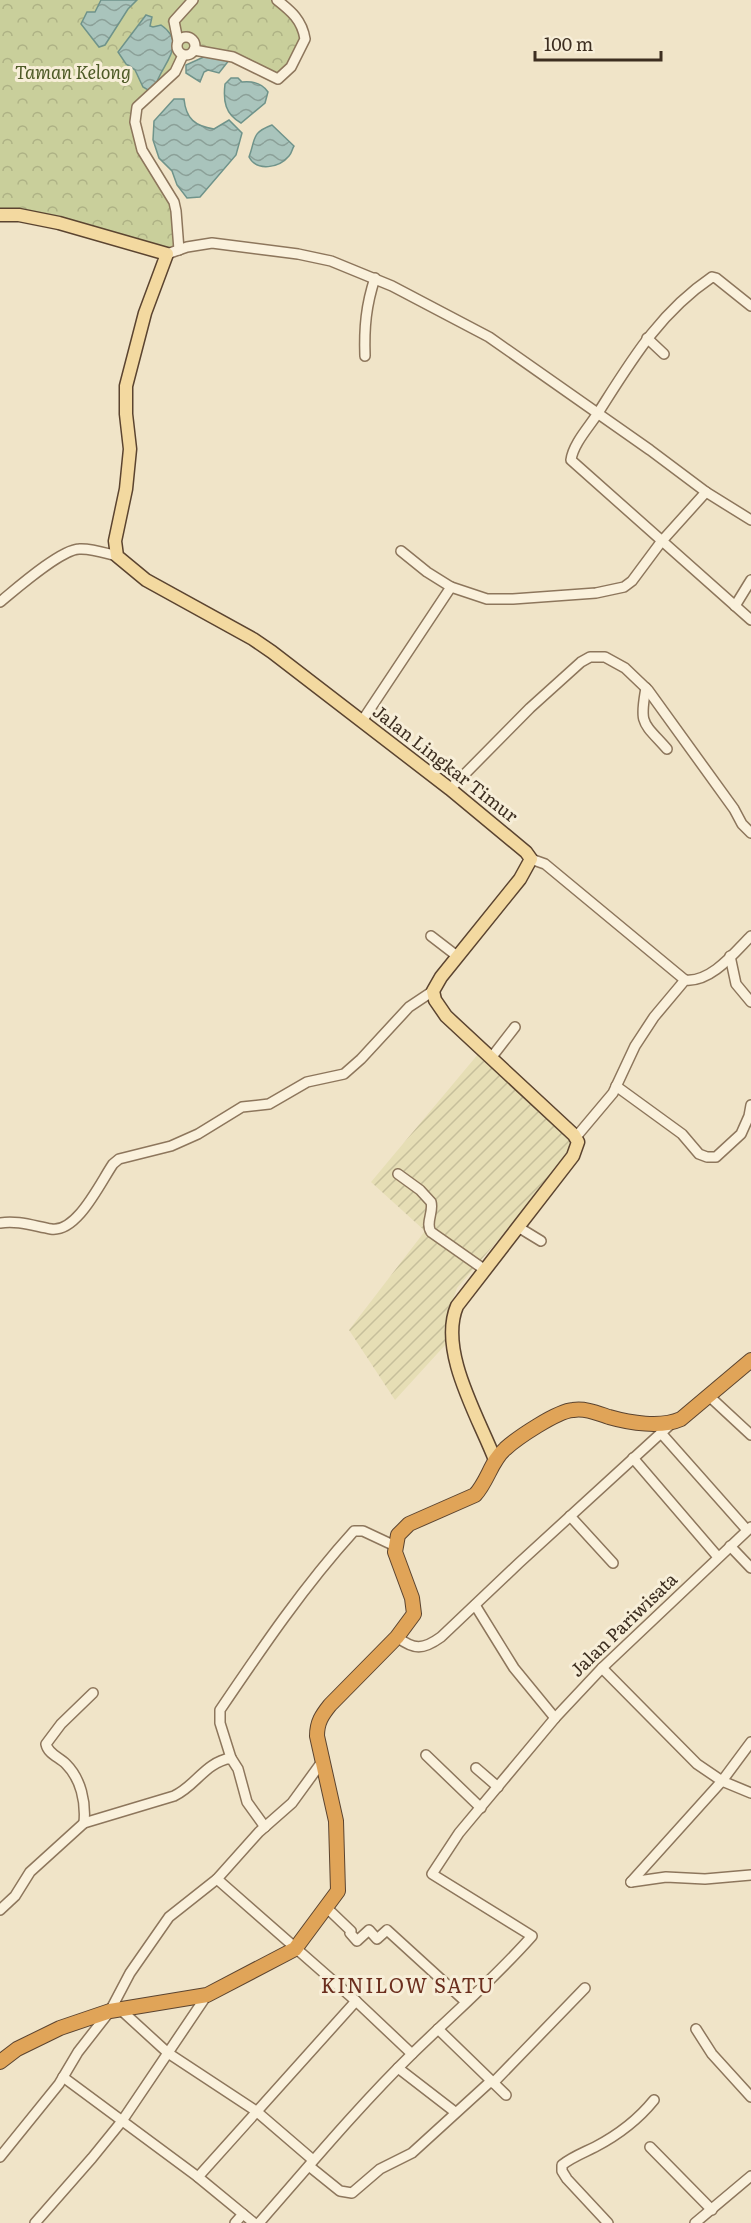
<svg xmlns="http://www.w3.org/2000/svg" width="751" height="2223" font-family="Literata,serif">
	<defs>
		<pattern id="farmland-furrows" width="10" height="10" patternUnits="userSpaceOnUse" patternTransform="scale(1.5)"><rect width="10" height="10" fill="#e6deb5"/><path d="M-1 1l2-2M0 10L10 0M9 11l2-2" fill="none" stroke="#c6bf9b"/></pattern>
		<pattern id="park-crowns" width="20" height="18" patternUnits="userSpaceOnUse" patternTransform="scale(1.5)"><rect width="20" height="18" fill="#c9cf9b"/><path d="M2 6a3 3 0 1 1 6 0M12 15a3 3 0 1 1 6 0" fill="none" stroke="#aeb285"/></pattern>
		<pattern id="water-waves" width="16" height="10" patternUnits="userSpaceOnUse" patternTransform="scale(1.5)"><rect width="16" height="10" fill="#a9c4bc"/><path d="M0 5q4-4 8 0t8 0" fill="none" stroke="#8ba098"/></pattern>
	</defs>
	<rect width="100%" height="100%" fill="#f0e4c8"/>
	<polygon fill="url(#farmland-furrows)" points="479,1053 573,1141 568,1158 457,1288 450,1308 447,1343 395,1400 349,1330 425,1231 371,1182"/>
	<polygon fill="url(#park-crowns)" points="0,0 277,0 298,18 304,45 291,67 274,78 211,52 180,63 137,107 137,133 176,211 177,230 187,247 167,254 59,223 0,215"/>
	<g fill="url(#water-waves)" stroke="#6f938a" stroke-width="1.5">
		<polygon points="101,0 137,0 128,9 105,45 99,47 81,24 87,12 95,12"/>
		<path d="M 146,15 L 152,17 L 150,26 L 153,27 L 161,25 C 190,45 159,66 155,88 L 148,90 L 143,87 L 135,70 L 126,64 L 118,52 Z"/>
		<polygon points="208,55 230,59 219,73 208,70 204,72 200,82 186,73 186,65"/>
		<path d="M 231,78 L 238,78 L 242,82 C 252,81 262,83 268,92 L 265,103 L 241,123 C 225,114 223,101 225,84 Z"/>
		<path d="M 174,99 L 184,99 C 186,119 195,126 214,129 L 229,120 L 242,133 L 236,155 L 200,197 L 187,198 L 177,185 L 172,171 L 159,158 L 153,140 L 154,121 Z"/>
		<path d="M 272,125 L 294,146 C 292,149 292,153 289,156 C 279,168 257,172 249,157 C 256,138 251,133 272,125 Z"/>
	</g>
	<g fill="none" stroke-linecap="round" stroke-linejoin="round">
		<defs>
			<g id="minor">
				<circle cx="186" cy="46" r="9"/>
				<polyline points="178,41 174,21 193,0"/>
				<path d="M 194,50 L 233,57 L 278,79 L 291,67 L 305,39 C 302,20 291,11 277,0"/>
				<polyline points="179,250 176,211 174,202 142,150 135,122 137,107 175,72 183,55"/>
				<polyline points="167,254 187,247 212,243 298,254 331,261 392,286 489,337 650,450 706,492 751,520"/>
				<path d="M 751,306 L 716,278 L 712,277 C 659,313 631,361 598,413 C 589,427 573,444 571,460 L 751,620"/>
				<polyline points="647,338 664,354"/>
				<path d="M 365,356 C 364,328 366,305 375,278"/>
				<polyline points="451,587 487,599 513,599 596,593 624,587 632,581 661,542 706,492"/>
				<path d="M 0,602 C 16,589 60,550 79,549 C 91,548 105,553 117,556"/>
				<polyline points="735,606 751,580"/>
				<path d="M 646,688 C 639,725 643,722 667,749"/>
				<polyline points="362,721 451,587 427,572 401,551"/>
				<polyline points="450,789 530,708 581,662 590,657 605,657 625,668 648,690 734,809 742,824 751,833"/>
				<polyline points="531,859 545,864 685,980"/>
				<polyline points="431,936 457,956"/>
				<polyline points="730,956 736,984 751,1002"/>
				<polyline points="491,1058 515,1027"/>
				<polyline points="616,1086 682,1134 699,1154 707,1157 716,1157 741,1134 749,1116 751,1105"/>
				<path d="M 576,1137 L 613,1093 L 635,1046 L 654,1017 L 685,980 C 711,983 735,952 751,936"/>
				<path d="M 398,1174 L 420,1190 L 431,1202 C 434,1212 425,1223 431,1232 L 485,1270"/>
				<path d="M 0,1223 C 17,1220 34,1226 51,1229 C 77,1233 100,1183 113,1164 L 119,1159 L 171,1146 L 198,1134 L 242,1107 L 269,1104 L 307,1082 L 344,1074 L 361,1059 L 409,1007 L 433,991"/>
				<polyline points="518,1227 541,1241"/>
				<polyline points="709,1396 751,1435"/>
				<polyline points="661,1433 747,1530"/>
				<polyline points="633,1458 718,1557"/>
				<polyline points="570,1516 613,1563"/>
				<polyline points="730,1546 751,1568"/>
				<polyline points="475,1605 514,1668 555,1718"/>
				<path d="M 397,1637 C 414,1650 423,1650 441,1637 L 519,1563 L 672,1423"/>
				<polyline points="602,1668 697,1764 722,1781 631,1882"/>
				<polyline points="751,1742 722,1781 751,1793"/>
				<polyline points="426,1755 481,1808"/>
				<path d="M 231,1758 L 220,1723 L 220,1710 C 262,1648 304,1586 354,1531 L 363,1531 L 395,1546"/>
				<polyline points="476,1768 498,1787"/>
				<path d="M 84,1823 C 86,1802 81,1779 66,1764 C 59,1757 48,1754 46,1744 L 61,1724 L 93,1693"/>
				<polyline points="217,1879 356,2001 412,2054"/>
				<polyline points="631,1882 666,1877 705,1879 751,1875"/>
				<polyline points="327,1908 351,1931 350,1933 357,1941 369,1930 377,1939 387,1930 466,2002"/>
				<path d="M 0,1910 L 15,1896 L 30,1872 L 84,1823 L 174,1796 C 197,1785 204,1763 231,1758 L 238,1769 L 247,1802 L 265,1827"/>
				<polyline points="121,2010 168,2053 256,2111 313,2160"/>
				<polyline points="438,2029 506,2095"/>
				<polyline points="696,2029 712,2054 751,2097"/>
				<polyline points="398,2068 455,2112"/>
				<polyline points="63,2077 198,2177 254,2223"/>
				<polyline points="493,2083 585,1988"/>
				<polyline points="650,2147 712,2210"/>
				<polyline points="0,2157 59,2084 78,2052 110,2011 130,1973 169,1917 217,1879 259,1832 292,1803 324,1759"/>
				<polyline points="309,2166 340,2191 352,2193 380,2169 412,2153 491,2081"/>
				<polyline points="198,2177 356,2001"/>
				<polyline points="35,2223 92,2158 122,2121 207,1995"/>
				<polyline points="235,2223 243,2214"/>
				<path d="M 259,2223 C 309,2166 358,2107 412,2054 C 452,2015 495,1978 532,1936 L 432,1874 L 459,1833 L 555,1718 L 602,1668 L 751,1527"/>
				<path d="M 608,2223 L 567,2179 L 562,2171 L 562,2165 C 572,2157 583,2153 595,2147 C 618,2135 637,2121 654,2100"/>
				<polyline points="695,2223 751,2176"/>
			</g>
			<path id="major" d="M 0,215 L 19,215 L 59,223 L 167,254 L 145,313 L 126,386 L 126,414 L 130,449 L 126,489 L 115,541 L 117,556 L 146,580 L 253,639 L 272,652 L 450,789 L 526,852 L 531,859 L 520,879 L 441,977 L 433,991 L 435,1000 L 446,1016 L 574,1135 L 578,1142 L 573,1156 L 457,1306 C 438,1351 479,1418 495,1460"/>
			<path id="highway" d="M 0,2062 L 17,2049 L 60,2028 L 110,2011 L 207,1995 L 295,1949 L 338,1891 L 336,1821 L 317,1736 C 317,1722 322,1715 330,1705 L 397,1637 L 414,1614 L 412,1598 L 395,1552 L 398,1535 L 409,1524 L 475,1495 C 488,1481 491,1461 505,1449 C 517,1438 557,1411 573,1410 C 585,1408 597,1413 609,1417 C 630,1423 661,1428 681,1419 L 751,1360"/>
		</defs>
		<use href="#minor" stroke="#8d765c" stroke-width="12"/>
		<use href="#major" stroke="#5b4430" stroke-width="15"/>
		<use href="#highway" stroke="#5b4430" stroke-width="16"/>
		<use href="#minor" stroke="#faf1dc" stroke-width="9"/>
		<use href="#major" stroke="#f3d9a0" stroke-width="12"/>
		<use href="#highway" stroke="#e0a458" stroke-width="14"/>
	</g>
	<g text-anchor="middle" stroke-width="6" stroke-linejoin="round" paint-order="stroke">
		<g font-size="18" font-style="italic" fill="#4d5a26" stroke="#f7eed8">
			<text x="73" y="79">Taman Kelong</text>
		</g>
		<g font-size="18" fill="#3d2e20" stroke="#f7eed8">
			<text transform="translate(445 764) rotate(38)" y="6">Jalan Lingkar Timur</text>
			<text transform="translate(624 1625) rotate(-44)" y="6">Jalan Pariwisata</text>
		</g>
		<g font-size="20" letter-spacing="1.5" fill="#6b2e1e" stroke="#f7eed8">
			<text x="408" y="1993">KINILOW SATU</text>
		</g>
	</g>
	<path d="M535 51v9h126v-9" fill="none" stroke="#3d2e20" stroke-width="3"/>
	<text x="544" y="51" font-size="18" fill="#3d2e20" stroke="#f7eed8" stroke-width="4.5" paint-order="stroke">100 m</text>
</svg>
